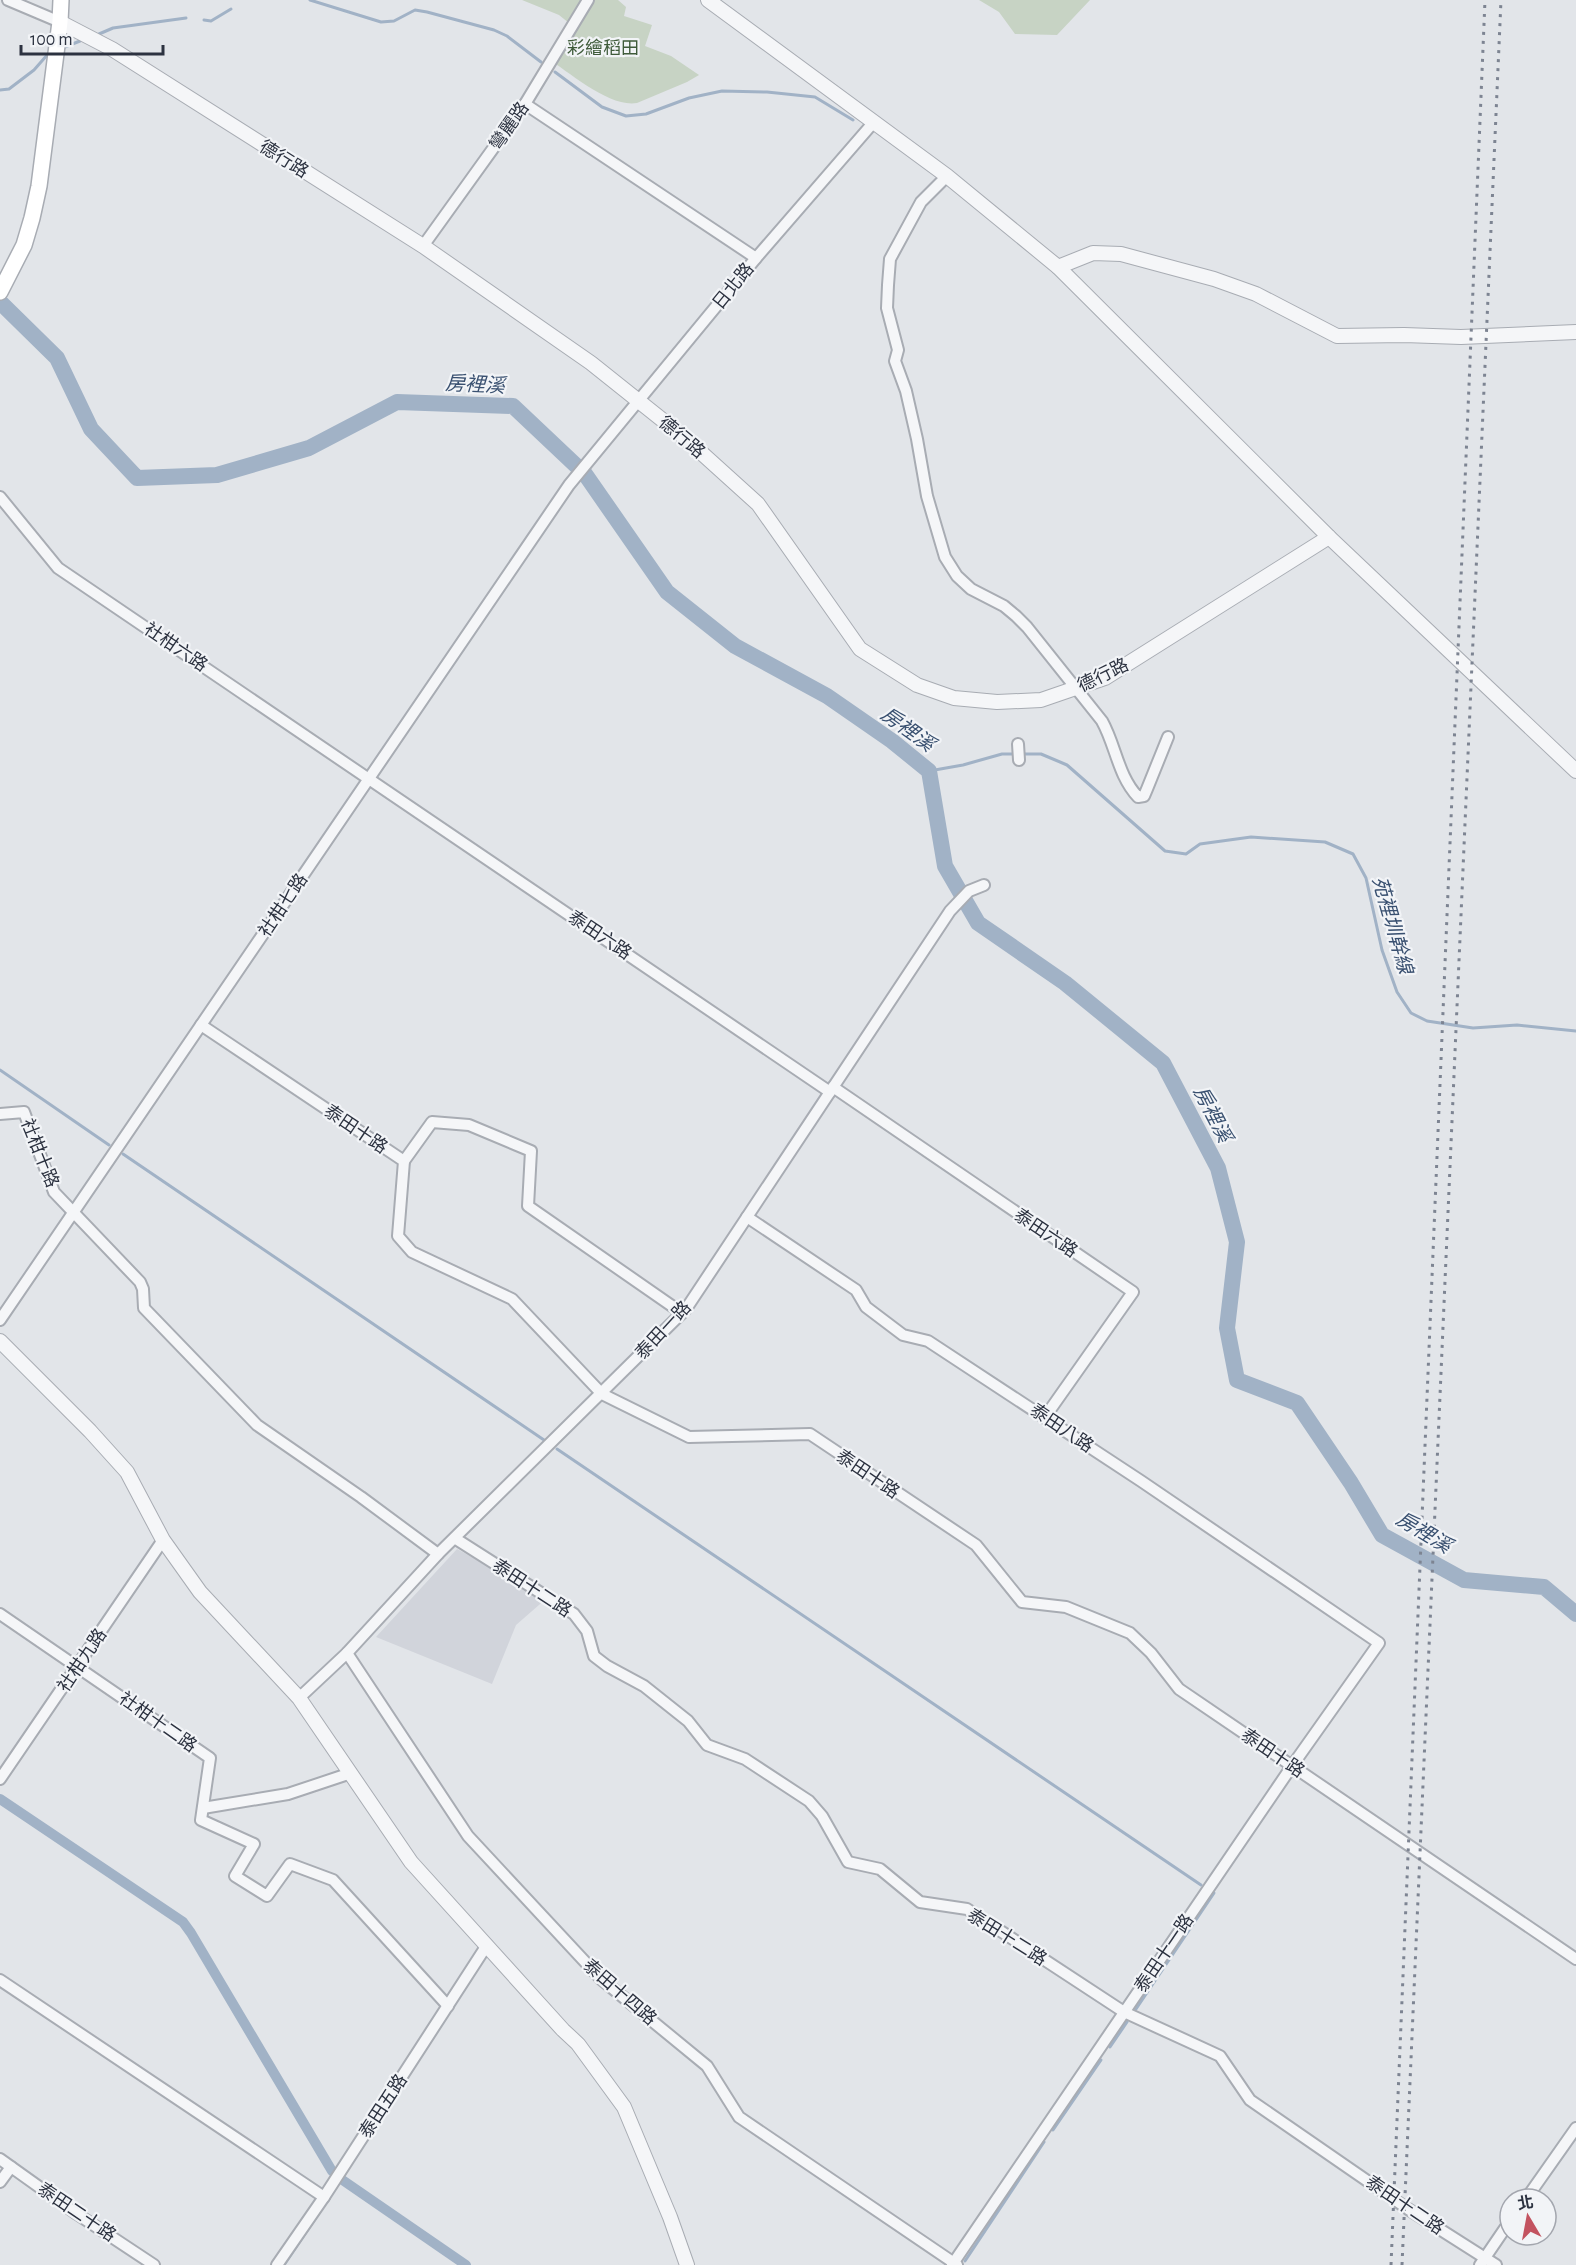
<svg xmlns="http://www.w3.org/2000/svg" width="1576" height="2265" font-family="'Alegreya Sans','Noto Sans TC',sans-serif">
	<rect width="100%" height="100%" fill="#e2e5e9"/>
	<polygon fill="#d1d4db" points="457,1549 547,1598 516,1625 492,1684 376,1637"/>
	<g fill="#c7d3c4">
		<path d="M 522,0 L 618,0 L 626,7 L 624,16 L 652,25 L 645,46 L 671,56 L 699,75 L 687,82 L 637,103 C 610,108 569,72 547,58 L 569,23 L 559,15 Z"/>
		<polygon points="979,0 1090,0 1057,35 1015,34 999,12"/>
	</g>
	<g fill="none" stroke-linecap="round" stroke-linejoin="round">
		<g stroke="#a1b2c6" stroke-width="3">
			<polyline points="310,0 381,22 394,21 415,10 427,12 494,30 507,36 541,62"/>
			<polyline points="204,20 211,21 231,9"/>
			<polyline points="99,34 113,28 186,18"/>
			<polyline points="65,47 80,41"/>
			<polyline points="555,72 602,107 626,116 646,114 689,98 722,91 767,92 815,97 853,120"/>
			<polyline points="0,90 9,89 34,70 48,54"/>
			<polyline points="1021,754 1041,754 1067,765 1165,851 1186,854 1200,844 1251,837 1325,842 1353,854 1366,878 1382,950 1397,992 1411,1013 1427,1021 1473,1028 1517,1025 1576,1031"/>
			<polyline points="929,771 963,765 1002,754 1015,754"/>
			<polyline points="0,1070 109,1145"/>
			<polyline points="123,1154 544,1440"/>
			<polyline points="557,1449 1201,1885"/>
			<polyline points="1136,2009 1214,1893"/>
			<polyline points="1110,2047 1127,2022"/>
			<polyline points="1053,2130 1101,2060"/>
			<polyline points="965,2261 1044,2142"/>
			<polyline points="284,2265 315,2219"/>
		</g>
		<g stroke="#a1b2c6" stroke-width="10">
			<polyline points="0,1799 183,1922 191,1933 332,2171"/>
			<polyline points="341,2179 466,2265"/>
		</g>
		<polyline stroke="#a1b2c6" stroke-width="16" points="0,302 57,358 91,429 137,478 217,475 309,448 397,402 513,406 585,474 667,592 735,646 827,696 892,741 929,771 945,866 978,923 1065,983 1163,1063 1218,1168 1237,1242 1227,1328 1237,1380 1297,1403 1351,1483 1382,1535 1464,1580 1544,1587 1576,1614"/>
		<defs>
			<g id="minor">
				<polyline points="8,0 60,22"/>
				<polyline points="525,104 756,258"/>
				<path d="M 947,176 L 921,202 L 890,259 L 888,285 L 887,308 L 898,350 L 895,361 L 906,391 L 917,439 L 927,496 L 945,557 L 957,576 L 971,589 L 1004,606 L 1016,616 L 1027,627 L 1102,721 C 1116,746 1118,776 1138,797 L 1144,796 L 1147,789 L 1168,737"/>
				<polyline points="423,246 525,104 588,0"/>
				<polyline points="0,497 58,568 830,1092"/>
				<polyline points="1018,744 1019,760"/>
				<polyline points="201,1025 404,1161 398,1236 412,1252 512,1299 602,1394 689,1437 810,1434 976,1545 1022,1602 1066,1607 1130,1633 1151,1653 1179,1689 1576,1959"/>
				<polyline points="833,1087 1133,1292 1045,1417"/>
				<polyline points="0,1114 24,1112 54,1192 140,1282 143,1289 144,1308 257,1425 361,1497 438,1554"/>
				<polyline points="404,1161 432,1122 469,1125 531,1151 528,1206 682,1313"/>
				<polyline points="747,1217 856,1290 866,1307 903,1335 928,1341 1141,1481 1379,1643 1292,1766 952,2265"/>
				<polyline points="0,1320 569,485 756,258 873,123"/>
				<polyline points="456,1539 574,1614 587,1631 594,1656 607,1666 644,1686 688,1721 707,1745 745,1759 809,1801 822,1816 848,1862 880,1869 920,1902 967,1909 1124,2012 1220,2056 1250,2100 1408,2209 1496,2265"/>
				<polyline points="0,1614 210,1758 201,1820 254,1844 235,1876 267,1896 290,1864 333,1880 448,2006"/>
				<polyline points="347,1653 468,1836 601,1979 707,2066 739,2117 957,2265"/>
				<polyline points="299,1698 347,1653 438,1554 686,1309 950,911 969,891 984,885"/>
				<polyline points="0,1779 163,1540"/>
				<polyline points="203,1808 288,1794 351,1773"/>
				<polyline points="0,1980 324,2197"/>
				<polyline points="0,2159 77,2214 154,2265"/>
				<polyline points="0,2182 11,2167"/>
				<polyline points="1526,2199 1576,2128"/>
				<polyline points="277,2265 324,2197 487,1945"/>
				<polyline points="1480,2265 1510,2221"/>
			</g>
			<g id="tertiary">
				<polyline points="708,0 947,176 1058,267 1329,537 1576,771"/>
				<polyline points="60,22 112,49 423,246 591,363 685,438 758,504 860,649 917,685 954,698 997,702 1041,700 1105,678 1329,537"/>
				<polyline points="1058,267 1093,253 1121,254 1147,261 1214,279 1256,294 1337,336 1404,335 1461,337 1576,332"/>
				<polyline points="0,1341 90,1431 127,1472 163,1540 200,1592 299,1698 411,1862 563,2030 578,2044 624,2107 670,2217 687,2265"/>
			</g>
			<polyline id="secondary" points="0,292 24,245 32,218 39,186 60,22 61,0"/>
		</defs>
		<use href="#minor" stroke="#a8acb3" stroke-width="14"/>
		<use href="#tertiary" stroke="#a8acb3" stroke-width="16"/>
		<use href="#secondary" stroke="#a8acb3" stroke-width="18"/>
		<use href="#minor" stroke="#f5f6f8" stroke-width="10"/>
		<use href="#tertiary" stroke="#f5f6f8" stroke-width="14"/>
		<use href="#secondary" stroke="#fff" stroke-width="15"/>
		<g stroke="#7d8492" stroke-width="3" stroke-dasharray="3 6" stroke-linecap="butt">
			<polyline points="1391,2265 1485,0"/>
			<polyline points="1402,2265 1501,0"/>
		</g>
	</g>
	<g text-anchor="middle" stroke-width="4.5" stroke-linejoin="round" paint-order="stroke">
		<g font-size="18" fill="#3f5b3a" stroke="#f2f4f7">
			<text x="603" y="54">彩繪稻田</text>
		</g>
		<g font-size="18" fill="#2c3240" stroke="#f2f4f7">
			<text transform="translate(509 126) rotate(-55)" y="6">彎麗路</text>
			<text transform="translate(284 159) rotate(32)" y="6">德行路</text>
			<text transform="translate(733 286) rotate(-51)" y="6">日北路</text>
			<text transform="translate(682 437) rotate(40)" y="6">德行路</text>
			<text transform="translate(176 647) rotate(34)" y="6">社柑六路</text>
			<text transform="translate(1103 675) rotate(-26)" y="6">德行路</text>
			<text transform="translate(283 905) rotate(-56)" y="6">社柑七路</text>
			<text transform="translate(600 935) rotate(34)" y="6">泰田六路</text>
			<text transform="translate(356 1129) rotate(34)" y="6">泰田十路</text>
			<text transform="translate(40 1153) rotate(68)" y="6">社柑十路</text>
			<text transform="translate(1046 1233) rotate(34)" y="6">泰田六路</text>
			<text transform="translate(663 1330) rotate(-47)" y="6">泰田一路</text>
			<text transform="translate(1062 1428) rotate(34)" y="6">泰田八路</text>
			<text transform="translate(868 1474) rotate(34)" y="6">泰田十路</text>
			<text transform="translate(532 1588) rotate(33)" y="6">泰田十二路</text>
			<text transform="translate(82 1660) rotate(-56)" y="6">社柑九路</text>
			<text transform="translate(158 1722) rotate(35)" y="6">社柑十二路</text>
			<text transform="translate(1273 1753) rotate(34)" y="6">泰田十路</text>
			<text transform="translate(1007 1937) rotate(32)" y="6">泰田十二路</text>
			<text transform="translate(1164 1953) rotate(-56)" y="6">泰田十一路</text>
			<text transform="translate(620 1992) rotate(41)" y="6">泰田十四路</text>
			<text transform="translate(383 2106) rotate(-57)" y="6">泰田五路</text>
			<text transform="translate(1405 2205) rotate(34)" y="6">泰田十二路</text>
			<text transform="translate(77 2212) rotate(34)" y="6">泰田二十路</text>
		</g>
		<g font-size="20" font-style="italic" fill="#395070" stroke="#f2f4f7">
			<text transform="translate(475 384) rotate(3)" y="7">房裡溪</text>
			<text transform="translate(908 729) rotate(36)" y="7">房裡溪</text>
			<text transform="translate(1393 925) rotate(74)" y="7">苑裡圳幹線</text>
			<text transform="translate(1213 1114) rotate(63)" y="7">房裡溪</text>
			<text transform="translate(1424 1532) rotate(31)" y="7">房裡溪</text>
		</g>
	</g>
	<g transform="translate(1528 2217) rotate(350)"><circle r="28" fill="#f2f4f7" stroke="#a3a6ae" stroke-width="1.5"/>
	<path d="M0-4.5L10 22L0 15L-10 22Z" fill="#c35360"/>
	<text y="-9" font-size="16" font-weight="bold" text-anchor="middle" fill="#2c3240">北</text>
	</g>
	<path d="M21 45v9h142v-9" fill="none" stroke="#2c3240" stroke-width="3"/>
	<text x="30" y="45" font-size="18" fill="#2c3240" stroke="#f2f4f7" stroke-width="4.5" paint-order="stroke">100 m</text>
</svg>
